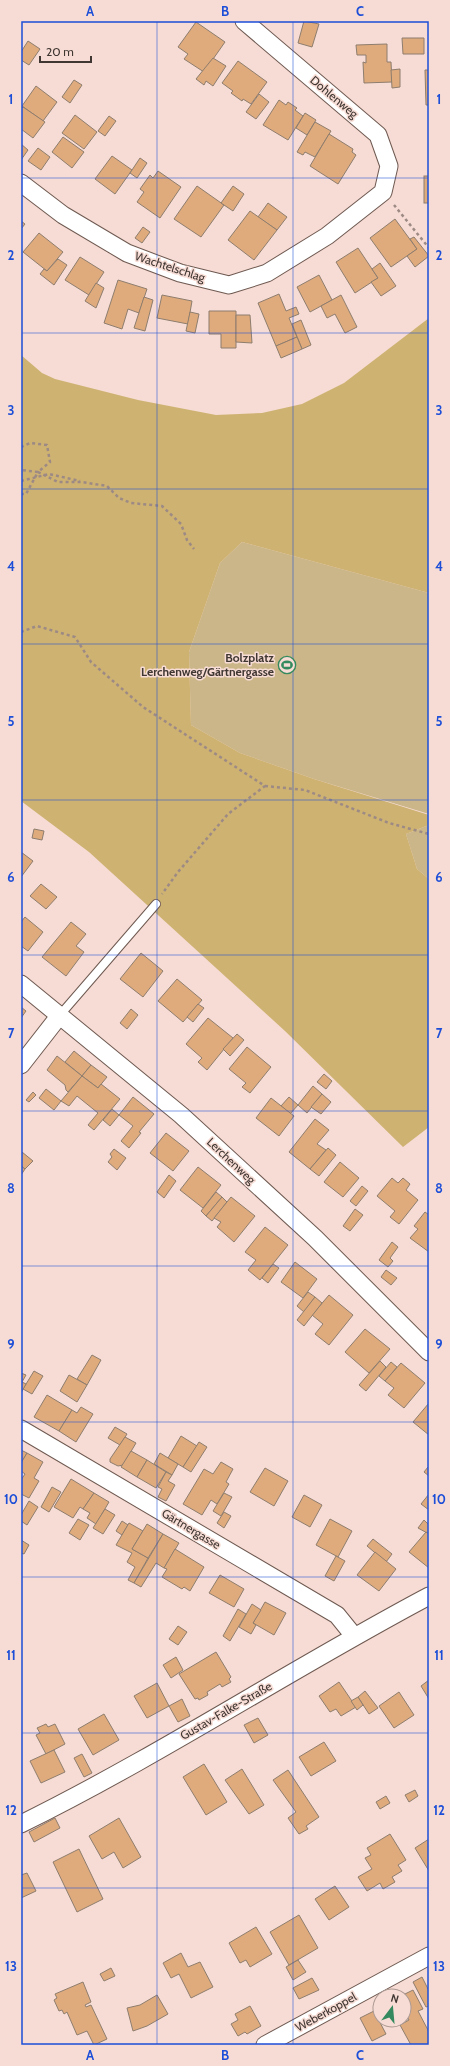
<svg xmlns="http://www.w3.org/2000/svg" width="450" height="2066" font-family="Cabin,sans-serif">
	<rect width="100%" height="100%" fill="#f6dcd4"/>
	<g fill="#cab688">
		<polygon points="242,542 429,593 429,814 314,779 240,753 191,725 189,652 220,563"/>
		<polygon points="429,825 429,879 417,869 406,834"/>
	</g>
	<polygon fill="#ceb272" points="429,318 429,593 242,542 220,563 189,652 191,725 240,753 314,779 429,815 429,825 406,834 417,869 429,879 429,1127 403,1147 285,1031 89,852 21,801 21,355 42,373 55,379 138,400 216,415 262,413 302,404 344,383"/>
	<g fill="#e0ab7c" stroke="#8e7d6e">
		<polygon points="304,21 319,24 312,47 298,43"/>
		<polygon points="196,22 225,42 204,72 184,59 188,54 178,47"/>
		<polygon points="402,38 424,38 424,54 403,54"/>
		<polygon points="28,41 40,49 29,65 21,60 21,52"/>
		<polygon points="387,44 387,62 391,62 392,82 364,83 363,62 366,63 366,55 357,55 356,45"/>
		<polygon points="213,58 226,66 213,86 206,81 204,85 196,79"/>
		<polygon points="238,61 267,82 251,104 243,99 242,101 231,93 233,91 222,83"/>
		<polygon points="400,69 400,87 392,88 391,70"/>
		<polygon points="425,70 429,70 429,105 426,105"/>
		<polygon points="74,80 82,85 70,103 62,97"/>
		<polygon points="36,86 57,102 43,121 22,106"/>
		<polygon points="259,94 269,102 256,119 246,112"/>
		<polygon points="279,100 286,105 288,102 297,108 295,110 303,116 288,140 263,125"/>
		<polygon points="23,107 45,122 33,138 21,129 21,109"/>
		<polygon points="305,113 316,120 307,135 296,128"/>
		<polygon points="75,115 97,132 84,149 62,133"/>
		<polygon points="109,116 116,121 105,136 98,131"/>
		<polygon points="315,122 331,131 315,157 305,152 303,155 297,152"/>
		<polygon points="329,134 353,149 352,152 356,155 338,184 310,166"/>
		<polygon points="63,137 84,152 72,168 52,152"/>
		<polygon points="21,144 28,150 21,160"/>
		<polygon points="38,148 50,157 41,170 28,161"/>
		<polygon points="112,156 132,170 115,194 95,179"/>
		<polygon points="140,158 147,163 137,178 130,173"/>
		<polygon points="158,171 181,187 160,218 137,202 144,192 140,189 150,175 153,178"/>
		<rect x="424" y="176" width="5" height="27"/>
		<polygon points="197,186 224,205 201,237 174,219"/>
		<polygon points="233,186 244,194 233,211 221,203"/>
		<polygon points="268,203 287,217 277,230 258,217"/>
		<polygon points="250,211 277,230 254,260 228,240"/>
		<polygon points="395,219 417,249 391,267 370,238"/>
		<polygon points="21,221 25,224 21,229"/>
		<polygon points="143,227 150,232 142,243 135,238"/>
		<polygon points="39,233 63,252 47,271 23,252"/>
		<polygon points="414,237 429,256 415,267 407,256 417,249 410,239"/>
		<polygon points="358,248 378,278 355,293 336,262"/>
		<polygon points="80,257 104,272 89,295 65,280"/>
		<polygon points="58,259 67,265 54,285 40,274 44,269 47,271"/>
		<polygon points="380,263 396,286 381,296 371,282 378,278 372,269"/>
		<polygon points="319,275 332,300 310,312 297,287"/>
		<polygon points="118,280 147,289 139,313 128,309 122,329 104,323"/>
		<polygon points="96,283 104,288 96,308 85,301"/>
		<polygon points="279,294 286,311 296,307 299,314 289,318 297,337 276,346 258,303"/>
		<polygon points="162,295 192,301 188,324 157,318"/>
		<polygon points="341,295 357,327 345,333 335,314 327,318 321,306"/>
		<polygon points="144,297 153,300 145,331 134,328"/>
		<polygon points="209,311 236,311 236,348 221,348 221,334 209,334"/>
		<polygon points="190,312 199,314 195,333 186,331"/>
		<polygon points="236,315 250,315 252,343 236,342"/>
		<polygon points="301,320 311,345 302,349 292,324"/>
		<polygon points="297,337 302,349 281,358 276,346"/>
		<polygon points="34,829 44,831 42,840 32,838"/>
		<polygon points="21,852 33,861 21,877"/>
		<polygon points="41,884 57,897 46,909 30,896"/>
		<polygon points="25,917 43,932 28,951 21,946 21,922"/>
		<polygon points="71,922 86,934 76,946 84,952 66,976 42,957"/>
		<polygon points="141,953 163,971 143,997 120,979"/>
		<polygon points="177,979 202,1000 183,1022 158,1001"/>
		<polygon points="198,1004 204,1008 193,1022 187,1017"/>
		<polygon points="21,1007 26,1011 21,1018"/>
		<polygon points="131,1009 138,1015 127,1029 120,1023"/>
		<polygon points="208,1018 233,1038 207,1070 198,1062 202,1058 186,1044"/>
		<polygon points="237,1034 244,1040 230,1056 223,1049"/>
		<polygon points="247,1047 271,1067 250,1093 242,1087 246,1083 229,1069"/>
		<polygon points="74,1051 91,1065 82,1076 65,1062"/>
		<polygon points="57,1056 82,1076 68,1092 66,1090 65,1085 47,1070"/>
		<polygon points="91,1065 107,1077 98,1088 82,1076"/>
		<polygon points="324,1074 332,1081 326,1089 317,1082"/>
		<polygon points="82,1076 98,1088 101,1084 120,1099 94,1130 88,1125 98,1113 77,1096 69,1106 61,1101"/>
		<polygon points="313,1086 322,1094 307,1113 298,1105"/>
		<polygon points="46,1089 61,1101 54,1110 39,1098"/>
		<polygon points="33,1092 36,1095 29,1102 26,1100"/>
		<polygon points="322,1094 331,1102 321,1114 311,1107"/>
		<polygon points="133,1097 154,1114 139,1132 141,1133 129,1148 121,1141 133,1126 119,1115"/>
		<polygon points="289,1097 298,1105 290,1114 281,1106"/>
		<polygon points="271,1098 294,1116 279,1136 256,1118"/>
		<polygon points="112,1109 119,1115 110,1126 103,1120"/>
		<polygon points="315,1119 329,1130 317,1144 326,1150 310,1169 289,1152"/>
		<polygon points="166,1133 189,1151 173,1171 150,1153"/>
		<polygon points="328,1148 336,1155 319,1176 310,1169"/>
		<polygon points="114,1149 126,1158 117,1170 108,1162 112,1157 110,1154"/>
		<polygon points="22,1152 33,1161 25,1169 21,1166"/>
		<polygon points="340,1162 359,1178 343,1197 324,1182"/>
		<polygon points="21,1166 25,1169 21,1175"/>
		<polygon points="198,1167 221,1185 203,1208 180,1190"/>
		<polygon points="169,1175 176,1181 164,1198 157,1192"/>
		<polygon points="392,1178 398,1183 403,1178 410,1184 406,1190 418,1200 399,1224 390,1217 395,1211 377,1196"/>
		<polygon points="362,1186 368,1191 356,1206 350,1201"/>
		<polygon points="216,1192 222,1197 206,1216 201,1211"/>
		<polygon points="222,1197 227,1202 212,1221 206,1216"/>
		<polygon points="231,1197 255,1216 234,1242 217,1227 221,1222 214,1218"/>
		<polygon points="355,1209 363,1215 350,1231 343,1226"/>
		<polygon points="425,1212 429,1215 429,1252 410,1238 418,1229 414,1226"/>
		<polygon points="265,1227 288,1245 260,1280 248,1270 256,1260 245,1252"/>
		<polygon points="392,1242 398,1247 390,1258 393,1261 388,1267 379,1260"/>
		<polygon points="295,1262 317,1279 303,1298 281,1282"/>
		<polygon points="273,1264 279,1268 268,1283 262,1278"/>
		<polygon points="386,1270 397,1278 391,1285 381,1277"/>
		<polygon points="308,1292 315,1297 304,1312 297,1306"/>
		<polygon points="329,1295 353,1315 329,1345 315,1334 323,1324 312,1315"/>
		<polygon points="315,1297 322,1303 304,1326 297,1320"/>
		<polygon points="365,1329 390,1349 369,1373 345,1352"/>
		<polygon points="92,1355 101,1360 87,1385 77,1379"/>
		<polygon points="380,1361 386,1367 366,1391 359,1385"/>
		<polygon points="391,1362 397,1367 385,1381 379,1376"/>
		<polygon points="401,1363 425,1383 404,1408 388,1395 394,1388 385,1381"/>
		<polygon points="34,1371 43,1376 32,1394 23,1389"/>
		<polygon points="21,1373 26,1375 22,1382 26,1384 21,1393"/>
		<polygon points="69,1375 87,1385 77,1402 60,1391"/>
		<polygon points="47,1395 72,1410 59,1431 34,1417"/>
		<polygon points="429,1403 429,1435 413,1422"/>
		<polygon points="81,1407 93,1414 76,1442 59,1431 72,1410 77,1413"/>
		<polygon points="115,1427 127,1434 120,1445 108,1438"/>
		<polygon points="181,1436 197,1446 183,1467 168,1458"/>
		<polygon points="125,1437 136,1443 123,1465 118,1466 110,1462 110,1459"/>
		<polygon points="199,1442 207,1447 191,1472 183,1467"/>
		<polygon points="21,1450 27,1453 21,1463"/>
		<polygon points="131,1451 147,1460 137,1477 121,1467"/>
		<polygon points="27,1453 43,1462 34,1478 39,1481 29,1498 21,1494 21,1480 25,1474 21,1471 21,1463"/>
		<polygon points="160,1453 178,1464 172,1475 154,1464"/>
		<polygon points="147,1460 166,1472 156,1488 137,1477"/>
		<polygon points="221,1462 233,1469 226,1482 229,1484 217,1504 211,1500 202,1515 183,1504 204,1469 213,1474"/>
		<polygon points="428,1467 429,1468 429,1476 424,1472"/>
		<polygon points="265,1468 288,1481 274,1506 250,1492"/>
		<polygon points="166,1472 172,1475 168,1481 175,1485 166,1501 158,1497 162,1489 158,1487"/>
		<polygon points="71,1479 94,1493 83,1509 80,1507 73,1518 54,1507"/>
		<polygon points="52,1487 61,1492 49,1512 41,1507"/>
		<polygon points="94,1493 109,1502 96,1524 87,1518 90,1513 83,1509"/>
		<polygon points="224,1493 232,1497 221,1516 213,1511"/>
		<polygon points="429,1494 429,1510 421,1504"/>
		<polygon points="304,1495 322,1505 310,1527 292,1517"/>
		<polygon points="29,1501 38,1507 27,1525 21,1521 21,1515"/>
		<polygon points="105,1509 115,1515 103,1534 93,1528"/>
		<polygon points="224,1512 231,1516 224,1528 217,1523"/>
		<polygon points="78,1519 89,1525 80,1540 69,1533"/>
		<polygon points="330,1519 352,1531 338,1557 316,1545"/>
		<polygon points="424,1520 429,1525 429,1534 418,1528"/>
		<polygon points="122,1521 128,1525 122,1535 116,1531"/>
		<polygon points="129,1523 143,1531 132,1549 148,1558 134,1583 128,1580 135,1567 127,1562 132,1553 116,1545"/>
		<polygon points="147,1524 163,1534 148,1558 132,1549"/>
		<polygon points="426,1532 429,1534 429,1568 409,1552"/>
		<polygon points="163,1534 179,1543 164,1568 156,1563 141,1587 134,1583"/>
		<polygon points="373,1539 392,1554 386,1562 367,1546"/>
		<polygon points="21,1540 29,1545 24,1554 21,1553"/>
		<polygon points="175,1549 204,1567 190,1591 184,1587 182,1589 162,1577 167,1569 164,1568"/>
		<polygon points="375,1552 396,1569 379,1591 357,1575"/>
		<polygon points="336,1556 345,1561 334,1581 325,1576"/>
		<polygon points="220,1575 244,1589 234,1607 209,1593"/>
		<polygon points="265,1602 286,1613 274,1635 253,1623"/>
		<polygon points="252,1604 261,1610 253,1623 256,1625 251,1634 239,1627"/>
		<polygon points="238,1609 246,1614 230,1641 223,1636"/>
		<polygon points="178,1626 187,1632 178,1645 169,1639"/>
		<polygon points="216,1652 231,1677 229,1679 231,1682 222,1687 220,1684 207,1692 208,1695 199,1700 198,1698 195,1699 179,1674"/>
		<polygon points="176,1657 183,1670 171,1678 163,1665"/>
		<polygon points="429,1680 429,1699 421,1686"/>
		<polygon points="339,1682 356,1707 341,1716 336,1709 330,1712 319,1696"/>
		<polygon points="157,1683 169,1706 147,1718 134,1696"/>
		<polygon points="365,1691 378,1708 369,1714 358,1697"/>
		<polygon points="399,1692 414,1715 394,1728 379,1706"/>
		<polygon points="358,1697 363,1705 357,1710 351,1701"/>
		<polygon points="182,1699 190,1716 178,1722 169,1706"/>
		<polygon points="104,1714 119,1740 93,1755 78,1729"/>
		<polygon points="258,1718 268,1735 254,1743 244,1725"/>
		<polygon points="46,1724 48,1727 55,1724 65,1744 46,1754 36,1735 40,1733 37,1728"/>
		<polygon points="324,1742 336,1761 311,1776 299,1757"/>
		<polygon points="54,1750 65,1772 41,1783 30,1761"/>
		<polygon points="82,1754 92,1773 84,1777 74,1758"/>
		<polygon points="204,1764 227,1802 206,1815 183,1777"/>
		<polygon points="242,1769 264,1805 249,1814 225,1780"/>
		<polygon points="288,1770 319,1817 306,1826 308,1829 299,1834 288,1818 296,1812 273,1780"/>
		<polygon points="415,1790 418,1796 409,1802 405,1795"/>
		<polygon points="386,1796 390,1803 380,1809 376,1802"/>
		<polygon points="55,1818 60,1828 34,1842 29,1832"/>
		<polygon points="119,1818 141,1857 123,1868 114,1852 102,1859 89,1836"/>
		<polygon points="390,1834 406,1860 398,1865 402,1871 392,1877 395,1882 383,1889 380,1883 367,1891 358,1877 372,1869 365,1858 371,1855 367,1848"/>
		<polygon points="429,1839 429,1871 415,1848"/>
		<polygon points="79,1849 103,1899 77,1912 53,1862"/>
		<polygon points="27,1873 36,1891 21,1898 21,1875"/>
		<polygon points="335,1886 349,1907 329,1920 315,1899"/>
		<polygon points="299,1915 318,1948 289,1965 270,1932"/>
		<polygon points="256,1927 272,1954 250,1967 246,1960 240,1963 229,1943"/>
		<polygon points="181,1953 188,1967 200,1962 213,1987 191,1998 179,1974 171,1978 163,1963"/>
		<polygon points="298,1960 306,1972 293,1980 286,1967"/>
		<polygon points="111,1968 115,1976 104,1981 100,1974"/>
		<polygon points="422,1977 429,1991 429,2006 426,2007 413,1982"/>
		<polygon points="312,1978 319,1990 299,1999 293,1988"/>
		<polygon points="83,1982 91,2002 85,2005 86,2007 91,2005 107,2039 94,2045 87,2031 77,2035 67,2012 64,2014 62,2010 59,2011 54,2000 57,1998 55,1994"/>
		<polygon points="413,1990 423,2009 418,2011 429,2032 429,2045 411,2045 400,2025 409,2020 404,2011 404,1996 401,1996"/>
		<polygon points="157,1995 168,2014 147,2026 133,2031 127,2008 140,2005"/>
		<polygon points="250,2006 261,2026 247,2034 245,2032 238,2036 231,2024 238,2020 235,2014"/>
		<polygon points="374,2011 386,2034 372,2041 360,2018"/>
	</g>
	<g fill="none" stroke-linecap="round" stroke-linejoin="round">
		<defs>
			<polyline id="service" points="60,1015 156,904"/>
			<g id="minor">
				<polyline points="21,183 63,215 127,253 180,273 229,285 267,273 327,236 383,192 389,166 378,135 244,21"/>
				<polyline points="21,984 181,1115 315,1238 429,1352"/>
				<polyline points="21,1065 60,1015"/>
				<polyline points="21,1429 337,1615 354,1636"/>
				<path d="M 21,1824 C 161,1755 291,1669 429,1596"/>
				<polyline points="265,2045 429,1956"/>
			</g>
		</defs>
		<use href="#service" stroke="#6e5951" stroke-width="10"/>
		<use href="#minor" stroke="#6e5951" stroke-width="19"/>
		<g stroke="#9d8a84" stroke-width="2.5" stroke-dasharray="3 3" stroke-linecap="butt">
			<polyline points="394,205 429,248"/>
			<polyline points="21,447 30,443 47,445 50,462 38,472 21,470"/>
			<polyline points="21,481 49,474 80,481"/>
			<polyline points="21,494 26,494 38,472 58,482 82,482 107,486 119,498 131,503 162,506 181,524 187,540 194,549"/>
			<polyline points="21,632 37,626 75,637 91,662 143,707 265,786 228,814 178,872 162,894"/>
			<polyline points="265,786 305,790 389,823 429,834"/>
		</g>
		<use href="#service" stroke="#fff" stroke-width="8"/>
		<use href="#minor" stroke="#fff" stroke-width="17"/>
	</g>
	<path fill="none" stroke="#1d4ed8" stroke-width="1" stroke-opacity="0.55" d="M 157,21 L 157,2045M 293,21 L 293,2045M 21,178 L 429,178M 21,333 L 429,333M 21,489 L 429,489M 21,644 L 429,644M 21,800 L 429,800M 21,955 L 429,955M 21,1111 L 429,1111M 21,1266 L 429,1266M 21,1422 L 429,1422M 21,1577 L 429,1577M 21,1733 L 429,1733M 21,1888 L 429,1888"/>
	<defs>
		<symbol id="stadium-ring" viewBox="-11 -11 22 22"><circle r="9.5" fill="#f6dcd4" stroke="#348a5e" stroke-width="1.5"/><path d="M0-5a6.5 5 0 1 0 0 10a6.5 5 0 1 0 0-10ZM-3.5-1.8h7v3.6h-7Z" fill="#348a5e"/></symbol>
	</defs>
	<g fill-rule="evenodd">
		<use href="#stadium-ring" x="277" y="655" width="20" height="20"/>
	</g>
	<g text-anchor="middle" stroke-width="3" stroke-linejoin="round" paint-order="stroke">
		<g font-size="12" fill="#403632" stroke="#f6dcd4">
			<text transform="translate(334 97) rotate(40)" y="4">Dohlenweg</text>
			<text transform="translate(170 267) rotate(18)" y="4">Wachtelschlag</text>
			<text transform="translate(231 1161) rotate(43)" y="4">Lerchenweg</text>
			<text transform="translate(191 1529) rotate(31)" y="4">Gärtnergasse</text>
			<text transform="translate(226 1711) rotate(-30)" y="4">Gustav-Falke-Straße</text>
			<text transform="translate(326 2012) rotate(-29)" y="4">Weberkoppel</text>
		</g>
		<g font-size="12" font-weight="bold" fill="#403632" stroke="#f6dcd4" text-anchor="end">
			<text x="274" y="662">Bolzplatz<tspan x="274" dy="14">Lerchenweg/Gärtnergasse</tspan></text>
		</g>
	</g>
	<rect width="450" height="2066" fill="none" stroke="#f6dcd4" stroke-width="44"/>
	<g transform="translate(392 2008) rotate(16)"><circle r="19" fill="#f6dcd4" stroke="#ad9a93"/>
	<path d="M0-3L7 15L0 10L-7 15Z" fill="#348a5e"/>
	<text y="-6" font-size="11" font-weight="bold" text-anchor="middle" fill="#403632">N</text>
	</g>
	<path d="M40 56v6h51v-6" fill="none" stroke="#403632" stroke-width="2"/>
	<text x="46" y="56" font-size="12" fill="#403632" stroke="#f6dcd4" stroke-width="3" paint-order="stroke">20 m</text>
	<rect x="22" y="22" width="406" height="2022" fill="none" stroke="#1d4ed8" stroke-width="1.5"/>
	<g font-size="13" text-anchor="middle" font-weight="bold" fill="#1d4ed8">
		<text x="90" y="16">A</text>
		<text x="225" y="16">B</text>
		<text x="360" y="16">C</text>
		<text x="11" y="104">1</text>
		<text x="439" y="104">1</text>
		<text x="11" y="260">2</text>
		<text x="439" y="260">2</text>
		<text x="11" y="415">3</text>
		<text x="439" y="415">3</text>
		<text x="11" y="571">4</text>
		<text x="439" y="571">4</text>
		<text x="11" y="726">5</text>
		<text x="439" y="726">5</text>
		<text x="11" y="882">6</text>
		<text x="439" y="882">6</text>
		<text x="11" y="1038">7</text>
		<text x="439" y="1038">7</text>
		<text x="11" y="1193">8</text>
		<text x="439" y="1193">8</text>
		<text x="11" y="1349">9</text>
		<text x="439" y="1349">9</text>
		<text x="11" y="1504">10</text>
		<text x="439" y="1504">10</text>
		<text x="11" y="1660">11</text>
		<text x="439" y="1660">11</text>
		<text x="11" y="1815">12</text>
		<text x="439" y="1815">12</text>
		<text x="11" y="1971">13</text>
		<text x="439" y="1971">13</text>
		<text x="90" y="2060">A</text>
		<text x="225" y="2060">B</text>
		<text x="360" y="2060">C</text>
	</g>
</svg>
